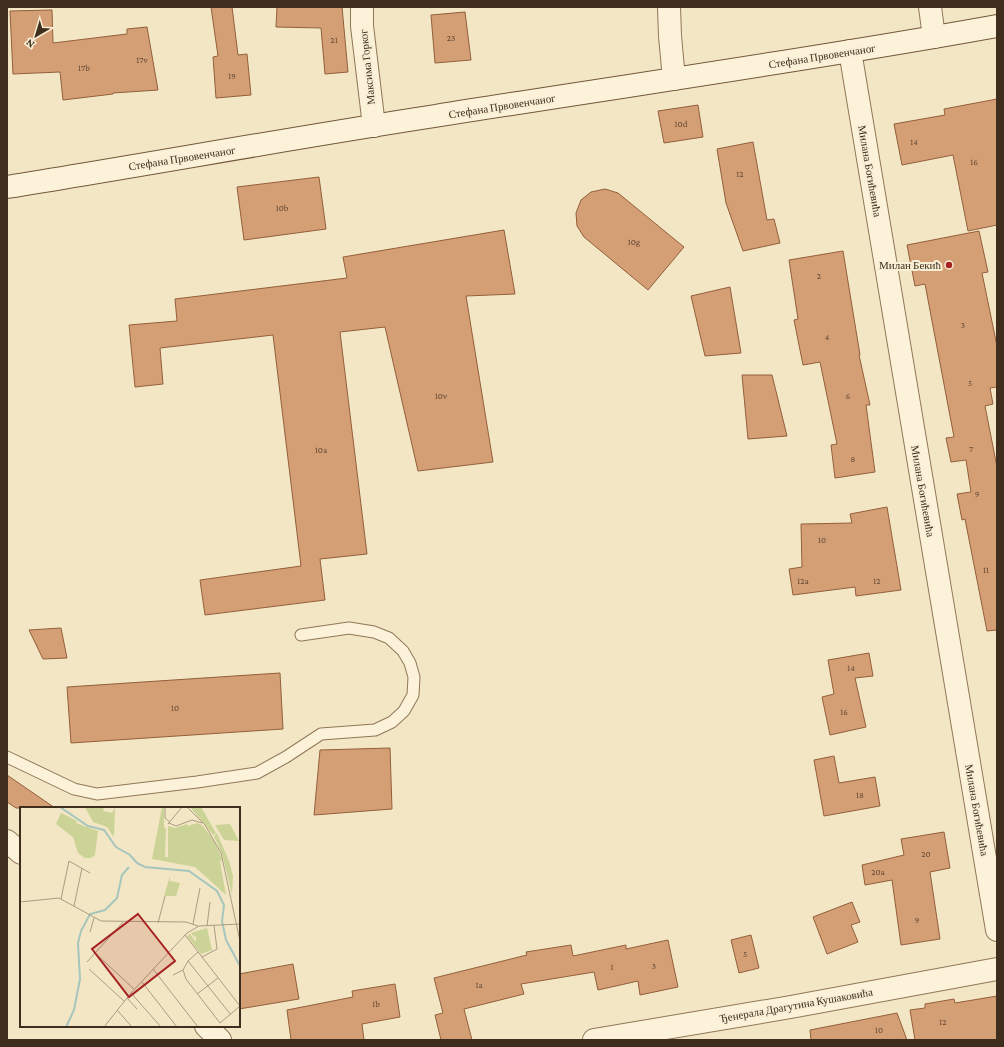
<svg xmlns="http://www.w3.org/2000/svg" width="1004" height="1047" font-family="'Crimson Pro',serif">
	<rect width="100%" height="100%" fill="#f3e6c4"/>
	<g fill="#d59f76" stroke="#925f3b">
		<polygon points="211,7 232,7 238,55 247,54 251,95 216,98 213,57 218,56"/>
		<polygon points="277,7 342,7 348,72 325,74 321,28 276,27"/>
		<polygon points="52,10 53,43 127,34 127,29 147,27 158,90 113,93 113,94 63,100 60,72 13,74 10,11"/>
		<polygon points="465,12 471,60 435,63 431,15"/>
		<polygon points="997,99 997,225 968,231 953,155 902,165 894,124 945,115 944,109"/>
		<polygon points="698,105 703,137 664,143 658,111"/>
		<polygon points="753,142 767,220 774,219 780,243 743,251 726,203 717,149"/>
		<polygon points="319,177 326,229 244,240 237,187"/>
		<polygon points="605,189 618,193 684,247 648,290 584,237 577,226 576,213 581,200 591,192"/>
		<polygon points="504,230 515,294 466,296 493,462 418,471 385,327 340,332 367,554 320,559 325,600 205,615 200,580 301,566 273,335 160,348 163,384 135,387 129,325 177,321 175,299 347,278 343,257"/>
		<polygon points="979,231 988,272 982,273 997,346 997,387 990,388 993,404 985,406 997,467 997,630 987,631 965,519 962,520 957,494 971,492 966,460 951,462 946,438 954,437 925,284 915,286 907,245"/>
		<polygon points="843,251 860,355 859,355 870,405 866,405 875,472 835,478 831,445 837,444 820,362 803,365 794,320 798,319 789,260"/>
		<polygon points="730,287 741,353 705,356 691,296"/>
		<polygon points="742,375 772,375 787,436 748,439"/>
		<polygon points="887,507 901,590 856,596 855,587 793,595 789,569 802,567 801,524 852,523 850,514"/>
		<polygon points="61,628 67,658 43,659 29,630"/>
		<polygon points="869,653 873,676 855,678 866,727 830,735 822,697 834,694 828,660"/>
		<polygon points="280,673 283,729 71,743 67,687"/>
		<polygon points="390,748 392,809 314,815 320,750"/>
		<polygon points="834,756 839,783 875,777 880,806 824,816 814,760"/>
		<polygon points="7,775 55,808 16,808 7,802"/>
		<polygon points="944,832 950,868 930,872 940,939 901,945 892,880 865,885 862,865 904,855 901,839"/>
		<polygon points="852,902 860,922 851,925 858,942 827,954 813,917"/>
		<polygon points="751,935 759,968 739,973 731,940"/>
		<polygon points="668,940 678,987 640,995 638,981 598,990 594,972 521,984 524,994 464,1009 472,1040 441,1040 435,1015 443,1013 434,978 527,955 526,952 571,945 573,956 626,945 626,949"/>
		<polygon points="293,964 299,999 239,1009 239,974"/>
		<polygon points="395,984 400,1017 362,1024 364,1040 291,1040 287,1010 353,997 352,991"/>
		<polygon points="997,996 997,1040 915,1040 910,1010 925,1008 925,1004 954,999 955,1003"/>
		<polygon points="897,1013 907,1040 811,1040 810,1030"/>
	</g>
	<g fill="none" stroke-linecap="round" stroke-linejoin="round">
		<defs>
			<polyline id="lane" points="7,757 74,789 97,794 197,782 257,773 286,757 321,734 375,730 392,722 404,711 413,695 414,677 410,663 403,651 389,638 374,632 349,628 301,635"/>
			<g id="street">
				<polyline points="362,7 362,26 374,126"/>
				<polyline points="669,7 670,36 674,79"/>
				<polyline points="930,7 934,37"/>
				<polyline points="850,51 997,930"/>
				<polyline points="7,841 21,853"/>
				<polyline points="206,1026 220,1040"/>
				<polyline points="594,1040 785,1008 997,969"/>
			</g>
			<path id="secondary" d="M 7,187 C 150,164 292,138 435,116 C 622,86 810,60 997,26"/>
		</defs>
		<use href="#lane" stroke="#907758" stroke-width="13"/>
		<use href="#street" stroke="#907758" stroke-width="24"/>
		<use href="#secondary" stroke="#72583b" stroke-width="24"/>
		<use href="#lane" stroke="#fcf2d9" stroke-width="11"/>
		<use href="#street" stroke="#fcf2d9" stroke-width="22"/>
		<use href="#secondary" stroke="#fcf2d9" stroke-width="22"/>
	</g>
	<circle fill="#a62221" stroke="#f9efd5" stroke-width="1.5" cx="949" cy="265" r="4"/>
	<g text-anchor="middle" stroke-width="4" stroke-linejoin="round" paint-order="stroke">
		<g font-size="9" fill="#644a34">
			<text x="451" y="41">23</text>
			<text x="334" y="43">21</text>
			<text x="142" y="63">17v</text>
			<text x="84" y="71">17b</text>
			<text x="232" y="79">19</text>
			<text x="681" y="127">10d</text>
			<text x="914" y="145">14</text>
			<text x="974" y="165">16</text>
			<text x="740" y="177">12</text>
			<text x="282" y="211">10b</text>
			<text x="634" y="245">10g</text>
			<text x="819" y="279">2</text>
			<text x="963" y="328">3</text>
			<text x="827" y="340">4</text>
			<text x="970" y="386">5</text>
			<text x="441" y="399">10v</text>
			<text x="848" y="399">6</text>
			<text x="971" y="452">7</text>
			<text x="321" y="453">10a</text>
			<text x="853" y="462">8</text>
			<text x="977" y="497">9</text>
			<text x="822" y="543">10</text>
			<text x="986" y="573">11</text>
			<text x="803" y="584">12a</text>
			<text x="877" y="584">12</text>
			<text x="851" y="671">14</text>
			<text x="175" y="711">10</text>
			<text x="844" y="715">16</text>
			<text x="860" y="798">18</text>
			<text x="926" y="857">20</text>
			<text x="878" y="875">20a</text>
			<text x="917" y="923">9</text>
			<text x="745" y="957">5</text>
			<text x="654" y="969">3</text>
			<text x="612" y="970">1</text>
			<text x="479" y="988">1a</text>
			<text x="376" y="1007">1b</text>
			<text x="943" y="1025">12</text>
			<text x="879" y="1033">10</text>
		</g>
		<g font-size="11" fill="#3f2e1e" stroke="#f9efd5">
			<text transform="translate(822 56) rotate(-9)" y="4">Стефана Првовенчаног</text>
			<text transform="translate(367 67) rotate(-96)" y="4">Максима Горког</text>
			<text transform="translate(502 106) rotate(-9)" y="4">Стефана Првовенчаног</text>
			<text transform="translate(182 158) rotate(-9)" y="4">Стефана Првовенчаног</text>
			<text transform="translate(870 171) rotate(80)" y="4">Милана Богићевића</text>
			<text transform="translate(923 491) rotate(80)" y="4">Милана Богићевића</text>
			<text transform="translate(977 810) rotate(80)" y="4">Милана Богићевића</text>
			<text transform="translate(796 1005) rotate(-10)" y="4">Ђенерала Драгутина Кушаковића</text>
		</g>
		<g font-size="11" fill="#3f2e1e" stroke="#f9efd5" text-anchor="end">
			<text x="941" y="269">Милан Бекић</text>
		</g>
	</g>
	<g transform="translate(20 807)">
		<rect width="220" height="220" fill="#f3e6c4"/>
		<path d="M 65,0 L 84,0 L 83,4 L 92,6 L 95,0 L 94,30 L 87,20 L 73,15 ZM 142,0 L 144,0 L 144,20 L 146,22 L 145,50 L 148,50 L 148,19 L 155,21 L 167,17 L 168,19 L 177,16 L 182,18 L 195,35 L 202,52 L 200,55 L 206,88 L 175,60 L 132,52 ZM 170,0 L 181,0 L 196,26 L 193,28 ZM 41,6 L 57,14 L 56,16 L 78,24 L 75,48 L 71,51 L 65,51 L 58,46 L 53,30 L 36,17 ZM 210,17 L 219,34 L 204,33 L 195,18 ZM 197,26 L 209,54 L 213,69 L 212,87 L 202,47 L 194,29 ZM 150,69 L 150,74 L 160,76 L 156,89 L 144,89 ZM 187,121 L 192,143 L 181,147 L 167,129 L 170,127 L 176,135 L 176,129 L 174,130 L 171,126 Z" fill="#cbd396"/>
		<path fill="none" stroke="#a6c6bd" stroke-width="2" d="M 40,0 L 68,19 L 84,23 L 96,40 L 110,48 L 117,56M 117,56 L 125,60 L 169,64 L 197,84 L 204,98 L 202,114 L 206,133 L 220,159M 46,220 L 54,203 L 60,172 L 58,136 L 61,124 L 70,107 L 85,103 L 97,91 L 102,68 L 109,60"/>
		<path fill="none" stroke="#ab9c82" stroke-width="1" d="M 145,0 L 145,11 L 150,15M 167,0 L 185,18 L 201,46 L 220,134M 149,16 L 156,19 L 172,13 L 182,16M 148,17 L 162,0M 41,92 L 49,54 L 70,66M 0,95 L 39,91 L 81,114 L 166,115 L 178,119M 54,99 L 62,61M 138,116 L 145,89M 173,117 L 180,81M 187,119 L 190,95M 70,125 L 74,111M 165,128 L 220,199 L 200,216M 75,146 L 114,182M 182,150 L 197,142 L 194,118M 168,154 L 211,208M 67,155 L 103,115M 69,162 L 104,194M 133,162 L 178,220M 163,163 L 166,172 L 200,216M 153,168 L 163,163 L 168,154 L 178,145M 122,175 L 157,220M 111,186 L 141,220M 177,187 L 198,171M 107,191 L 117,202M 97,203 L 112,220M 84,220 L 111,186 L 167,126 L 179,119 L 220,117"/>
		<path fill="#a62221" fill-opacity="0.15" stroke="#a62221" stroke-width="2" d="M 118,107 L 155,154 L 109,190 L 72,142 Z"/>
		<rect width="220" height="220" fill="none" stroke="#3f2e1e" stroke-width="2"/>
	</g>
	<rect width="1004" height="1047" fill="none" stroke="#3f2e1e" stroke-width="16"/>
	<g transform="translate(36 36) rotate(218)" stroke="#f9efd5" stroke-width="3" paint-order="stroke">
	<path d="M0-3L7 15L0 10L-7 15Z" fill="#3f2e1e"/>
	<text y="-6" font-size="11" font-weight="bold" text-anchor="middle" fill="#3f2e1e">N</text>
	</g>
</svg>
